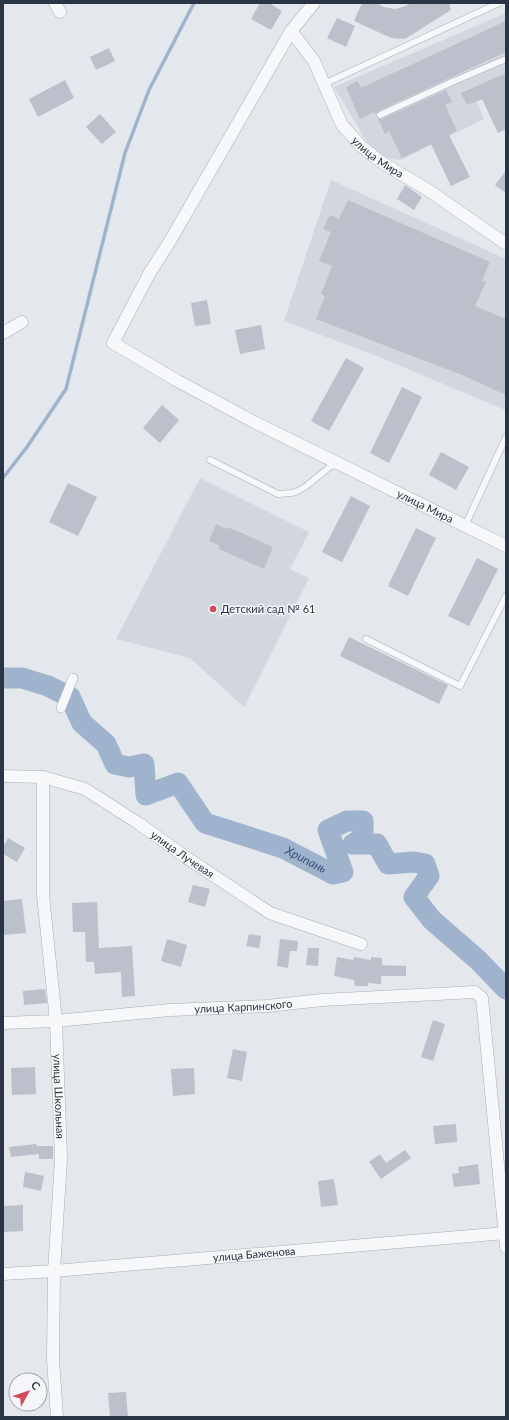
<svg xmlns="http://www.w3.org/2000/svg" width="509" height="1420" font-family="Lato,sans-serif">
	<rect width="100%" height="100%" fill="#e4e7ec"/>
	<g fill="#d2d6de">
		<polygon points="506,13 506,89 477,102 484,119 401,160 386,158 367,142 334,87"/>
		<polygon points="331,180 506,259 506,409 505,410 382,358 284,321"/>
		<polygon points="200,478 309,532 290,569 309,578 244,707 190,658 116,639"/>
	</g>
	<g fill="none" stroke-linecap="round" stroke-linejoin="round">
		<polyline stroke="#9fb4cc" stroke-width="3.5" points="3,478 27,447 66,389 125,153 149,90 194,3"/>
		<path stroke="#9fb4cc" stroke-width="21" id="s1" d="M 3,678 L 22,678 L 48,686 L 70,697 L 82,723 L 106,744 L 115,764 L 129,767 L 144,764 L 146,795 L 178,783 L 205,823 L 283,848 L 333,874 L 343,872 L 328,830 L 347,821 L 363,821 L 363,838 L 353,844 L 377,844 L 388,864 L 414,862 L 425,864 L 429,876 L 414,897 L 432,920 L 478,960 L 506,989"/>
	</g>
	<g fill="#bbc0ca">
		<polygon points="260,3 269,3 282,11 271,30 251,19"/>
		<polygon points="362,3 376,3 384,7 395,9 406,6 410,3 449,3 451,10 405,39 391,38 354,21"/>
		<polygon points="337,18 355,26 346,47 327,38"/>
		<polygon points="506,21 506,52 378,111 376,114 374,112 360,119 346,87 358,81 361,88"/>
		<polygon points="109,48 115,61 96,70 90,57"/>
		<polygon points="506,73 506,129 498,133 482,99 467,105 461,93"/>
		<polygon points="65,80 74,98 38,117 29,99"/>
		<polygon points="446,90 452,102 445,105 457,131 449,135 470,177 451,186 431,144 402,158 389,131 385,134 378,119 382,119"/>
		<polygon points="100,114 116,132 102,144 86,127"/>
		<polygon points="506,171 506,193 495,185"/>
		<polygon points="405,185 422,197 414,210 397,199"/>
		<polygon points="348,200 490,262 482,281 486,282 475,306 506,319 506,395 462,375 316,319 325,296 321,294 332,266 319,261 331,232 323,229 330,215 339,219"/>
		<polygon points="207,300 211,324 195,326 191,303"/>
		<polygon points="261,325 265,349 240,354 235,330"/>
		<polygon points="346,358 364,368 329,431 311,421"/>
		<polygon points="402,387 422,397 389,463 370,453"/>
		<polygon points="162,405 179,420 160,443 143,428"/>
		<polygon points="441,452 469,467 456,490 429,475"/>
		<polygon points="68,483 97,497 78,536 49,522"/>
		<polygon points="351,496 370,506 342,562 322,552"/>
		<polygon points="216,524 226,529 228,527 273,547 264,569 219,549 220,546 209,541"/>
		<polygon points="416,528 436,538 408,596 388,586"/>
		<polygon points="477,558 498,569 469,626 448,616"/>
		<polygon points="349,637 448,685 439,704 340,656"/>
		<polygon points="8,838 25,848 17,862 3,854 3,847"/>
		<polygon points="193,885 210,889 205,907 188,902"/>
		<polygon points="22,899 26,933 3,935 3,901"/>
		<polygon points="97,902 99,948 132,946 135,996 122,997 121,972 95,974 94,962 86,962 85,932 73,932 72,903"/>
		<polygon points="249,934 261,936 259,948 246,946"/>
		<polygon points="167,939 187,945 181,967 161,961"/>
		<polygon points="280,939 298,941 297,951 290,951 288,968 277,966"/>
		<polygon points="308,948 319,948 318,966 306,965"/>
		<polygon points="337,957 353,960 354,957 371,960 371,957 382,958 382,965 406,966 406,976 381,976 381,984 368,983 368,986 355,986 354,980 334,976"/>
		<polygon points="45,989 47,1003 24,1005 23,991"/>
		<polygon points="433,1020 445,1024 433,1061 421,1057"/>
		<polygon points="233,1049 247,1052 242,1081 227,1078"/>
		<polygon points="35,1067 36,1094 12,1095 11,1068"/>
		<polygon points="194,1068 195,1094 173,1096 171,1069"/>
		<polygon points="456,1124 457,1142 435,1144 433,1126"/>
		<polygon points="36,1144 37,1146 53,1146 53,1159 39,1159 39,1154 11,1157 9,1147"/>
		<polygon points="405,1150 411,1158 381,1179 369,1162 380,1154 386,1163"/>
		<polygon points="478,1164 480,1184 454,1187 452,1174 459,1173 458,1167"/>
		<polygon points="25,1172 44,1176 41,1191 23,1187"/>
		<polygon points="334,1179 338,1205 321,1207 318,1181"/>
		<polygon points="23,1205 23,1231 3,1232 3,1206"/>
		<polygon points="126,1392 128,1417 110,1417 108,1393"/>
	</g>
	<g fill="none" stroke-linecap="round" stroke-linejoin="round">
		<defs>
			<g id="service">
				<polyline points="324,84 499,3"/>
				<polyline points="380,115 452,82 506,59"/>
				<polyline points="210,460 278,494 291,493 296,492 305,487 331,466 338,465"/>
				<polyline points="465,526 506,437"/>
				<polyline points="366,639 460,686 506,596"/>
			</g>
			<polyline id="pedestrian" points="61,708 73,678"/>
			<g id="minor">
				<polyline points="55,3 60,12"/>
				<path id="s2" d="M 314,3 L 291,31 L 170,241 L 149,274 L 113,343 L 176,380 L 254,422 L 506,546"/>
				<path id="s3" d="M 291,31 L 314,61 L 342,125 L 361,146 L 381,162 L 428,190 L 506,244"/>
				<polyline points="3,333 22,322"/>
				<path id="s4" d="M 3,776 L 43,777 L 85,789 L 138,823 L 187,858 L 270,913 L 361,944"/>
				<path id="s5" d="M 43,777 L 43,895 L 56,1021 L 61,1159 L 54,1271 L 53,1359 L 57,1417"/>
				<path id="s6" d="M 3,1023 L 56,1021 L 170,1010 L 267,1006 L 322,1000 L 475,992 L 482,998 L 506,1247"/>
				<path id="s7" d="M 3,1274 L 54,1271 L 506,1233"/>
			</g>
		</defs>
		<use href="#service" stroke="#a9aeb7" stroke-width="7"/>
		<use href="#pedestrian" stroke="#a9aeb7" stroke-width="10"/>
		<use href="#minor" stroke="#a9aeb7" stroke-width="13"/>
		<use href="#service" stroke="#f7f8fa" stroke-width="6"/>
		<use href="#pedestrian" stroke="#f7f8fa" stroke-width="9"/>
		<use href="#minor" stroke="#f7f8fa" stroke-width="12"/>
	</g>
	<circle fill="#d1495b" stroke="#f4f6f9" stroke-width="1.5" cx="213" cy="609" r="4"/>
	<g text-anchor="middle" stroke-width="3" stroke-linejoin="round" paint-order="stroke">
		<g font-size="11" fill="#2b3445" stroke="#f4f6f9">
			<text dy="4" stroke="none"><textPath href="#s3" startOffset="156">улица Мира</textPath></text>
			<text dy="4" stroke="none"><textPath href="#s2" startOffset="748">улица Мира</textPath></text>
			<text dy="4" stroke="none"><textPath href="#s4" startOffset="201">улица Лучевая</textPath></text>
			<text dy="4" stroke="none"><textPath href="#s6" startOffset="241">улица Карпинского</textPath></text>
			<text dy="4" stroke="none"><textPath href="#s5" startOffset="320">улица Школьная</textPath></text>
			<text dy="4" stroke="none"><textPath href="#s7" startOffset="252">улица Баженова</textPath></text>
		</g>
		<g font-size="11" fill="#2b3445" stroke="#f4f6f9" text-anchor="start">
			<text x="221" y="613">Детский сад № 61</text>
		</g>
		<g font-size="12" font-style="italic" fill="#34527a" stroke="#f4f6f9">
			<text dy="4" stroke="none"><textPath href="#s1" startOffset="404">Хрипань</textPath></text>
		</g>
	</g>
	<rect width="509" height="1420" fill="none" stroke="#2b3445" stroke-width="8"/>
	<g transform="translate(28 1392) rotate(50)"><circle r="19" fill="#f4f6f9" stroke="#a4a8b1"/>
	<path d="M0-3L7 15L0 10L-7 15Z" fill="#d1495b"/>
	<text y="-6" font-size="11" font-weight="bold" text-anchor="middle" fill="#2b3445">С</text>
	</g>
</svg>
